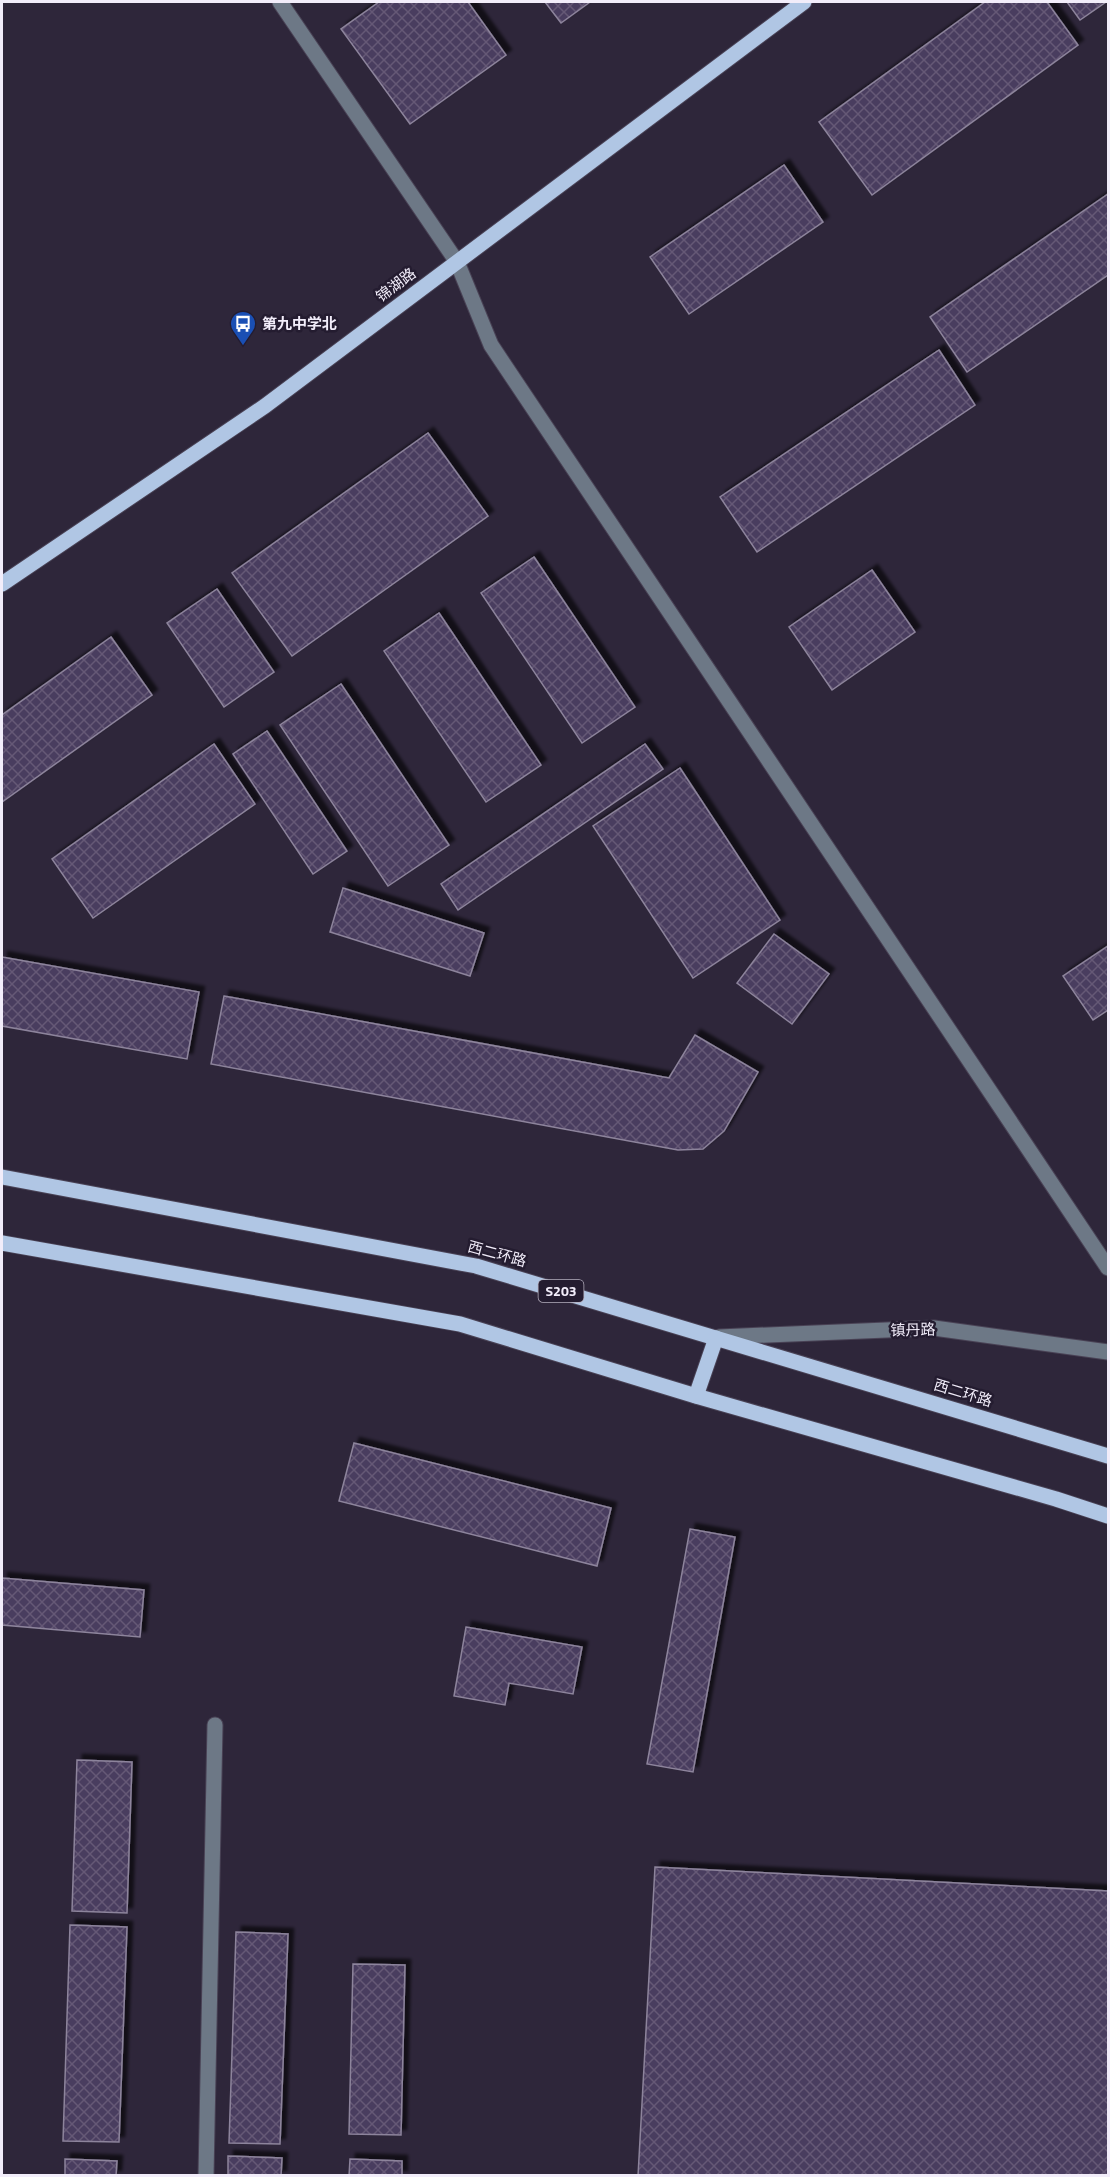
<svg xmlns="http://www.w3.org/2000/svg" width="1110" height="2177" font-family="'Titillium Web','Noto Sans SC',sans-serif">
	<defs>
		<pattern id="building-cross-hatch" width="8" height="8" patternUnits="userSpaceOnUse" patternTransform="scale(1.5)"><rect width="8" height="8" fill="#4a3d5e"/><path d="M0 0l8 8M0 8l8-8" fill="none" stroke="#655976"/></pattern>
		<filter id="shadow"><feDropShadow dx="5.5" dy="-5.5" stdDeviation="1.5" flood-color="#0009"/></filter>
	</defs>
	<rect width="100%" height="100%" fill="#2e263a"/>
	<g fill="url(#building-cross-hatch)" stroke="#8d849c" stroke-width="1.5" filter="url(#shadow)">
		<polygon points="379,2 468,2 506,55 410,124 341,29"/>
		<polygon points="545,2 590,2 561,23"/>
		<polygon points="985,2 1047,2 1078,45 872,195 819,122"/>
		<polygon points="1067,2 1106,2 1080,20"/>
		<polygon points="784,165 823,222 689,314 650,257"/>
		<polygon points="1108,194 1108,275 967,372 930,317"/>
		<polygon points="939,350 975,405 757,552 720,497"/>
		<polygon points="428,433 488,516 292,656 232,573"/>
		<polygon points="534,557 635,707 582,743 481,593"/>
		<polygon points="872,570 915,632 832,690 789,627"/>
		<polygon points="217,589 274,672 224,707 167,623"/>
		<polygon points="439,613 541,765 486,802 384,651"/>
		<polygon points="111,637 152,695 2,802 2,715"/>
		<polygon points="341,684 449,845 388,886 280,725"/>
		<polygon points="267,731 347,851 313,874 233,754"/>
		<polygon points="214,744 255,804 93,918 52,859"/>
		<polygon points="645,744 663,769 458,910 441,884"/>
		<polygon points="680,768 780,920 693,978 593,826"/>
		<polygon points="343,888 484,933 470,976 330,932"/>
		<polygon points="774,934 829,974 792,1024 737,983"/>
		<polygon points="1108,946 1108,1010 1093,1020 1063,976"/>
		<polygon points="2,957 199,992 187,1059 2,1026"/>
		<polygon points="224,996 669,1078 695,1035 758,1072 724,1131 703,1149 678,1150 211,1064"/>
		<polygon points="354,1443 611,1508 597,1566 339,1501"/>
		<polygon points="690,1529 735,1537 693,1772 647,1764"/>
		<polygon points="2,1578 144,1590 140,1637 2,1625"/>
		<polygon points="466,1627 582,1647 573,1694 509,1683 505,1705 454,1696"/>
		<polygon points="77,1760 132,1762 127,1913 72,1911"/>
		<polygon points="655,1867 1108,1891 1108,2176 638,2176"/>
		<polygon points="70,1925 127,1927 119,2142 63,2141"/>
		<polygon points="236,1932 288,1934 280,2144 229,2143"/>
		<polygon points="353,1964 405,1965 401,2135 349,2134"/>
		<polygon points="228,2156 282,2158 281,2176 228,2176"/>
		<polygon points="65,2159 117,2161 116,2176 65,2176"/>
		<polygon points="350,2159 402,2161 402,2176 349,2176"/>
	</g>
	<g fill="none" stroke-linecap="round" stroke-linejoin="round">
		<defs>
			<g id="minor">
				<polyline points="280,2 457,262 491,345 1108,1268"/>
				<polyline points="719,1337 934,1328 1108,1352"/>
				<polyline points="206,2176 215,1725"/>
			</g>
			<g id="major">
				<polyline points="2,584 265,406 804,2"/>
				<polyline points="2,1177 476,1266 1108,1456"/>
				<polyline points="2,1243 460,1324 696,1396 1056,1499 1108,1516"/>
				<polyline points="696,1396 716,1338"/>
			</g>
		</defs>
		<use href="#minor" stroke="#494255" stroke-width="17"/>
		<use href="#major" stroke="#494255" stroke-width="17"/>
		<use href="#minor" stroke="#6d7886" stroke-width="15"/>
		<use href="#major" stroke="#b0c6e4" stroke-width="15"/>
	</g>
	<defs>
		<symbol id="bus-pin" viewBox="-11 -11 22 30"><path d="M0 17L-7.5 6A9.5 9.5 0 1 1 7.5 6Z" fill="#1a4fb4" stroke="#241c30"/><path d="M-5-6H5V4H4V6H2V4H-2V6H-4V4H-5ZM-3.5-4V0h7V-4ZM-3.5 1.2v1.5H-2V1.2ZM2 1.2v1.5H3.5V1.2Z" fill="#fff"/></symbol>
	</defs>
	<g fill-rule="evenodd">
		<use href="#bus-pin" x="228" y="309" width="30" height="40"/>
	</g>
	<g text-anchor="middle" stroke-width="5" stroke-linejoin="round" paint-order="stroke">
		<rect fill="#241c30" stroke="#b4aebd" stroke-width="1.5" x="538.5" y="1280" width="45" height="22" rx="4.5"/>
		<g font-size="14" font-weight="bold" fill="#f2edfa">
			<text x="561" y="1296">S203</text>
		</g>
		<g font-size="15" fill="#f2edfa" stroke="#241c30">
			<text transform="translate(396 285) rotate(-37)" y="5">锦湖路</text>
			<text transform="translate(497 1254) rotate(15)" y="5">西二环路</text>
			<text transform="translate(913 1330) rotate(-1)" y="5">镇丹路</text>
			<text transform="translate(963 1393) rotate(17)" y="5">西二环路</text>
		</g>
		<g font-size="15" font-weight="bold" fill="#f2edfa" stroke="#241c30" text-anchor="start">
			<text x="262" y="329">第九中学北</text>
		</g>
	</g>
	<rect width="1110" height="2177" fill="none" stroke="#f2edfa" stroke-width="6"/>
</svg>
